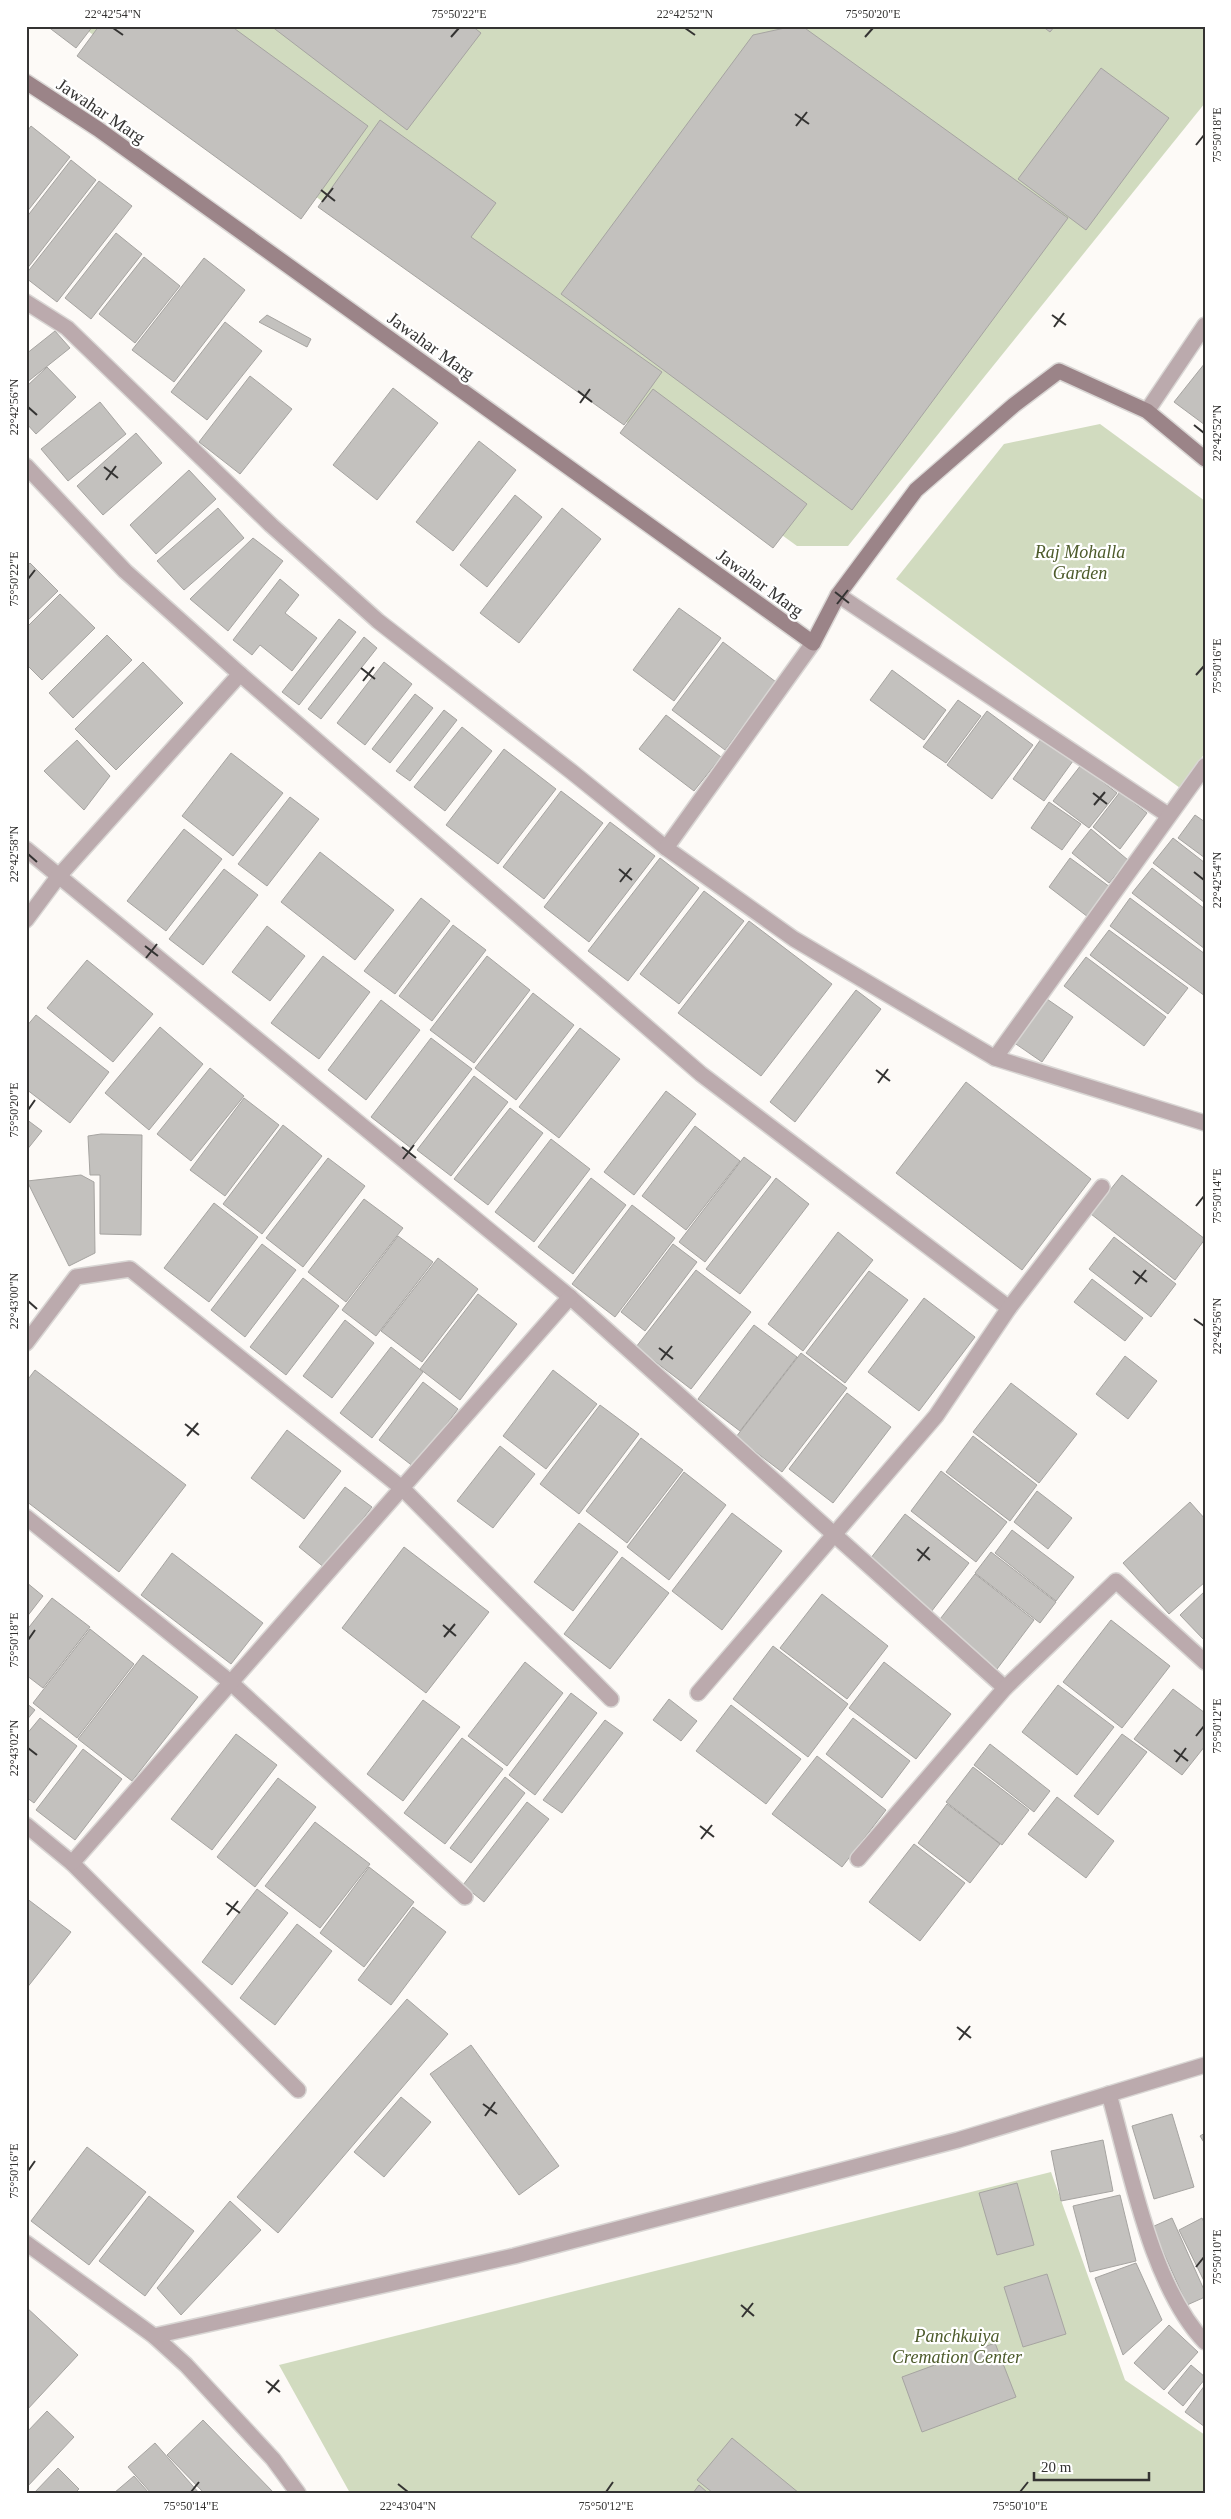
<svg xmlns="http://www.w3.org/2000/svg" width="1231" height="2519" font-family="Georgia,serif">
	<rect width="100%" height="100%" fill="#fdfaf7"/>
	<g fill="#d1dbbf">
		<polygon points="81,26 1205,26 1205,103 848,546 797,546"/>
		<polygon points="1100,424 1205,501 1205,753 1180,788 896,579 1004,444"/>
		<polygon points="1051,2172 1125,2380 1205,2435 1205,2493 350,2493 279,2365"/>
	</g>
	<g fill="#c3c1be" stroke="#a6a4a1">
		<polygon points="47,26 93,26 76,48"/>
		<polygon points="99,26 231,26 368,126 301,219 77,56"/>
		<polygon points="271,26 472,26 481,33 407,130"/>
		<polygon points="794,26 802,26 1068,218 852,510 561,294 753,35"/>
		<polygon points="1042,26 1055,26 1050,32"/>
		<polygon points="1101,68 1169,118 1086,230 1018,179"/>
		<polygon points="380,120 496,203 471,237 662,372 624,425 318,207"/>
		<polygon points="31,126 70,157 26,213 26,133"/>
		<polygon points="71,160 96,180 26,270 26,218"/>
		<polygon points="99,181 132,206 57,302 26,278 26,274"/>
		<polygon points="116,233 142,254 91,319 65,298"/>
		<polygon points="144,257 180,286 135,343 99,314"/>
		<polygon points="204,258 245,290 174,382 132,350"/>
		<polygon points="267,315 311,339 307,347 259,322"/>
		<polygon points="225,322 262,351 207,420 171,392"/>
		<polygon points="55,331 70,348 26,383 26,354"/>
		<polygon points="1205,363 1205,425 1174,402"/>
		<polygon points="47,367 76,397 36,434 26,423 26,387"/>
		<polygon points="250,376 292,409 240,474 199,442"/>
		<polygon points="393,388 438,423 377,500 333,465"/>
		<polygon points="653,389 807,504 773,548 620,433"/>
		<polygon points="100,402 126,434 68,481 41,449"/>
		<polygon points="136,433 162,463 103,515 77,486"/>
		<polygon points="479,441 516,470 453,551 416,522"/>
		<polygon points="189,470 216,499 156,554 130,525"/>
		<polygon points="515,495 542,517 487,587 460,565"/>
		<polygon points="218,508 244,538 184,590 157,561"/>
		<polygon points="562,508 601,539 519,643 480,613"/>
		<polygon points="253,538 283,561 228,631 190,599"/>
		<polygon points="30,563 58,591 26,622 26,567"/>
		<polygon points="280,579 299,595 285,613 317,638 292,671 260,645 252,655 233,640"/>
		<polygon points="60,594 95,628 42,680 26,664 26,628"/>
		<polygon points="679,608 721,638 674,701 633,670"/>
		<polygon points="339,619 356,632 299,705 282,692"/>
		<polygon points="107,635 132,660 73,718 49,693"/>
		<polygon points="364,637 377,648 321,719 308,709"/>
		<polygon points="723,642 776,682 725,750 672,710"/>
		<polygon points="143,662 183,703 116,770 75,729"/>
		<polygon points="384,662 412,684 365,745 337,723"/>
		<polygon points="892,670 946,710 924,740 870,700"/>
		<polygon points="415,694 433,708 390,763 372,749"/>
		<polygon points="958,700 981,716 946,763 923,747"/>
		<polygon points="444,710 457,720 410,781 396,771"/>
		<polygon points="987,711 1033,745 992,799 947,765"/>
		<polygon points="666,715 721,757 694,791 639,749"/>
		<polygon points="462,727 492,751 445,811 414,787"/>
		<polygon points="1041,739 1073,761 1044,801 1013,779"/>
		<polygon points="77,740 110,776 84,810 44,771"/>
		<polygon points="504,749 556,789 498,864 446,825"/>
		<polygon points="231,753 283,793 233,856 182,816"/>
		<polygon points="1081,765 1117,793 1089,828 1053,801"/>
		<polygon points="561,791 603,823 544,899 503,867"/>
		<polygon points="1120,792 1147,813 1120,849 1093,827"/>
		<polygon points="290,797 319,819 267,886 238,864"/>
		<polygon points="1049,802 1081,824 1062,850 1031,828"/>
		<polygon points="1195,815 1205,822 1205,858 1178,838"/>
		<polygon points="610,822 655,856 589,942 544,907"/>
		<polygon points="184,829 222,859 166,931 127,901"/>
		<polygon points="1091,829 1128,860 1109,883 1072,853"/>
		<polygon points="1173,838 1205,863 1205,903 1153,863"/>
		<polygon points="320,852 394,910 355,960 281,902"/>
		<polygon points="660,858 699,888 628,981 588,951"/>
		<polygon points="1070,858 1110,887 1088,917 1049,887"/>
		<polygon points="1152,868 1205,909 1205,949 1132,893"/>
		<polygon points="224,869 258,895 203,965 169,939"/>
		<polygon points="704,891 744,921 679,1004 640,974"/>
		<polygon points="421,898 450,921 395,994 364,971"/>
		<polygon points="1130,898 1205,954 1205,996 1110,926"/>
		<polygon points="749,921 832,984 761,1076 678,1013"/>
		<polygon points="453,925 486,950 432,1021 399,996"/>
		<polygon points="267,926 305,956 270,1001 232,972"/>
		<polygon points="1109,930 1188,988 1168,1014 1090,955"/>
		<polygon points="323,956 370,992 319,1059 271,1023"/>
		<polygon points="487,956 530,990 474,1063 430,1030"/>
		<polygon points="1086,957 1166,1017 1144,1046 1064,986"/>
		<polygon points="87,960 153,1014 113,1062 47,1008"/>
		<polygon points="856,990 881,1009 795,1122 770,1102"/>
		<polygon points="533,993 574,1025 516,1100 475,1068"/>
		<polygon points="1044,997 1073,1017 1042,1062 1013,1042"/>
		<polygon points="381,1000 420,1030 366,1100 328,1070"/>
		<polygon points="36,1015 109,1072 70,1123 26,1089 26,1027"/>
		<polygon points="160,1027 203,1064 149,1130 105,1093"/>
		<polygon points="580,1028 620,1059 559,1138 519,1107"/>
		<polygon points="431,1038 472,1069 411,1148 371,1117"/>
		<polygon points="210,1068 244,1096 191,1161 157,1134"/>
		<polygon points="474,1076 508,1102 451,1176 417,1150"/>
		<polygon points="966,1082 1091,1179 1022,1270 896,1173"/>
		<polygon points="666,1091 696,1114 634,1195 604,1172"/>
		<polygon points="244,1098 279,1125 225,1196 190,1170"/>
		<polygon points="510,1108 543,1133 488,1205 454,1179"/>
		<polygon points="26,1119 42,1131 26,1151"/>
		<polygon points="283,1125 322,1156 262,1234 223,1204"/>
		<polygon points="695,1126 740,1161 686,1230 642,1196"/>
		<polygon points="101,1134 142,1135 141,1235 100,1234 100,1175 90,1175 88,1136"/>
		<polygon points="551,1139 590,1169 534,1242 495,1212"/>
		<polygon points="744,1157 771,1177 705,1262 679,1242"/>
		<polygon points="328,1158 365,1186 303,1267 266,1238"/>
		<polygon points="81,1175 94,1182 95,1253 69,1266 27,1181"/>
		<polygon points="1122,1175 1205,1239 1175,1280 1091,1214"/>
		<polygon points="591,1178 626,1205 573,1274 538,1247"/>
		<polygon points="776,1178 809,1204 740,1294 706,1269"/>
		<polygon points="364,1199 403,1228 346,1302 308,1272"/>
		<polygon points="214,1203 258,1237 209,1302 164,1268"/>
		<polygon points="632,1205 675,1238 615,1317 572,1284"/>
		<polygon points="838,1232 873,1260 803,1351 768,1324"/>
		<polygon points="398,1236 433,1262 376,1336 342,1310"/>
		<polygon points="1114,1237 1176,1284 1151,1317 1089,1269"/>
		<polygon points="262,1244 296,1270 245,1337 211,1310"/>
		<polygon points="673,1244 697,1262 645,1331 621,1312"/>
		<polygon points="438,1258 478,1289 422,1362 381,1331"/>
		<polygon points="696,1270 751,1312 691,1389 636,1347"/>
		<polygon points="869,1271 908,1300 845,1383 806,1353"/>
		<polygon points="303,1278 339,1306 286,1375 250,1347"/>
		<polygon points="1092,1279 1143,1318 1125,1341 1074,1302"/>
		<polygon points="478,1294 517,1324 460,1400 420,1369"/>
		<polygon points="924,1298 975,1337 919,1411 868,1372"/>
		<polygon points="345,1320 374,1343 332,1398 303,1376"/>
		<polygon points="754,1325 797,1357 740,1431 698,1399"/>
		<polygon points="391,1347 423,1372 372,1438 340,1413"/>
		<polygon points="801,1353 847,1388 782,1472 736,1437"/>
		<polygon points="1125,1356 1157,1381 1128,1419 1096,1394"/>
		<polygon points="35,1370 186,1485 119,1572 26,1501 26,1382"/>
		<polygon points="553,1370 597,1404 546,1469 503,1436"/>
		<polygon points="423,1382 458,1409 414,1467 379,1440"/>
		<polygon points="1011,1383 1077,1434 1039,1483 973,1432"/>
		<polygon points="847,1393 891,1427 833,1503 789,1469"/>
		<polygon points="600,1405 639,1434 579,1514 540,1484"/>
		<polygon points="287,1430 341,1471 304,1519 251,1478"/>
		<polygon points="973,1436 1037,1485 1010,1521 946,1472"/>
		<polygon points="641,1438 683,1470 627,1543 586,1511"/>
		<polygon points="500,1446 535,1474 493,1528 457,1501"/>
		<polygon points="941,1471 1007,1522 976,1562 911,1511"/>
		<polygon points="684,1472 726,1505 669,1580 627,1547"/>
		<polygon points="345,1487 372,1507 325,1568 299,1547"/>
		<polygon points="1037,1491 1072,1518 1048,1549 1014,1522"/>
		<polygon points="1190,1502 1205,1519 1205,1582 1169,1614 1123,1563"/>
		<polygon points="732,1513 782,1551 722,1630 672,1591"/>
		<polygon points="905,1514 969,1563 931,1612 867,1563"/>
		<polygon points="579,1523 618,1552 573,1611 534,1582"/>
		<polygon points="1012,1530 1074,1577 1056,1601 995,1553"/>
		<polygon points="404,1547 489,1612 426,1693 342,1628"/>
		<polygon points="991,1552 1056,1602 1040,1623 975,1573"/>
		<polygon points="172,1553 263,1623 231,1664 141,1595"/>
		<polygon points="622,1557 669,1593 610,1669 564,1634"/>
		<polygon points="975,1574 1034,1620 997,1669 937,1623"/>
		<polygon points="26,1582 43,1596 26,1618"/>
		<polygon points="1205,1591 1205,1641 1180,1615"/>
		<polygon points="822,1594 888,1646 847,1699 780,1648"/>
		<polygon points="52,1598 90,1627 43,1688 26,1675 26,1631"/>
		<polygon points="1111,1620 1170,1666 1122,1728 1063,1682"/>
		<polygon points="90,1629 134,1664 77,1738 33,1703"/>
		<polygon points="773,1646 848,1704 808,1757 733,1699"/>
		<polygon points="143,1655 198,1697 132,1781 78,1739"/>
		<polygon points="525,1662 563,1693 507,1766 468,1736"/>
		<polygon points="884,1662 951,1714 916,1759 849,1708"/>
		<polygon points="1058,1685 1114,1727 1077,1775 1022,1732"/>
		<polygon points="1173,1689 1205,1713 1205,1746 1182,1775 1134,1739"/>
		<polygon points="571,1693 597,1713 535,1795 509,1775"/>
		<polygon points="669,1699 697,1721 681,1741 653,1720"/>
		<polygon points="423,1700 460,1727 403,1801 367,1774"/>
		<polygon points="26,1703 35,1710 26,1721"/>
		<polygon points="731,1705 801,1759 766,1804 696,1751"/>
		<polygon points="40,1718 77,1746 34,1803 26,1797 26,1735"/>
		<polygon points="853,1718 910,1761 882,1798 826,1754"/>
		<polygon points="605,1720 623,1733 562,1813 543,1800"/>
		<polygon points="236,1734 277,1765 212,1850 171,1819"/>
		<polygon points="1122,1734 1147,1752 1098,1815 1074,1796"/>
		<polygon points="462,1738 503,1769 445,1844 404,1813"/>
		<polygon points="990,1744 1050,1791 1034,1812 974,1765"/>
		<polygon points="83,1749 122,1779 75,1840 36,1810"/>
		<polygon points="817,1756 886,1810 842,1867 772,1814"/>
		<polygon points="973,1767 1029,1810 1002,1845 946,1802"/>
		<polygon points="505,1777 525,1793 471,1863 450,1848"/>
		<polygon points="278,1778 316,1807 255,1887 217,1857"/>
		<polygon points="1057,1797 1114,1841 1086,1878 1028,1834"/>
		<polygon points="527,1802 549,1819 484,1902 463,1885"/>
		<polygon points="947,1804 1000,1844 970,1883 918,1843"/>
		<polygon points="315,1822 370,1864 320,1928 265,1886"/>
		<polygon points="914,1844 965,1883 920,1941 869,1902"/>
		<polygon points="369,1867 414,1902 364,1967 320,1933"/>
		<polygon points="257,1889 288,1913 232,1985 202,1962"/>
		<polygon points="26,1898 71,1932 26,1989"/>
		<polygon points="413,1907 446,1932 391,2005 358,1980"/>
		<polygon points="297,1924 332,1951 275,2025 240,1998"/>
		<polygon points="407,1999 448,2034 278,2233 237,2197"/>
		<polygon points="471,2045 559,2166 519,2195 430,2074"/>
		<polygon points="401,2097 431,2122 384,2177 354,2152"/>
		<polygon points="1172,2114 1194,2187 1154,2199 1132,2126"/>
		<polygon points="1205,2133 1205,2144 1200,2136"/>
		<polygon points="1103,2140 1113,2191 1061,2201 1051,2151"/>
		<polygon points="87,2147 146,2192 89,2265 31,2221"/>
		<polygon points="1017,2183 1034,2245 997,2255 979,2193"/>
		<polygon points="1120,2195 1136,2261 1090,2272 1073,2206"/>
		<polygon points="149,2196 194,2231 145,2296 99,2261"/>
		<polygon points="230,2201 261,2230 181,2315 157,2288"/>
		<polygon points="1172,2218 1205,2292 1205,2297 1187,2305 1152,2227"/>
		<polygon points="1202,2218 1205,2225 1205,2283 1179,2230"/>
		<polygon points="1136,2263 1162,2320 1123,2355 1095,2278"/>
		<polygon points="1047,2274 1066,2334 1023,2347 1004,2287"/>
		<polygon points="26,2307 78,2355 26,2411"/>
		<polygon points="1169,2325 1198,2352 1164,2390 1134,2363"/>
		<polygon points="995,2343 1016,2397 922,2432 902,2377"/>
		<polygon points="1191,2365 1205,2377 1205,2379 1183,2406 1168,2393"/>
		<polygon points="1205,2385 1205,2427 1185,2412"/>
		<polygon points="47,2411 74,2437 26,2488 26,2433"/>
		<polygon points="203,2420 274,2493 204,2493 167,2455"/>
		<polygon points="732,2438 799,2493 713,2493 697,2480"/>
		<polygon points="155,2443 199,2493 151,2493 128,2467"/>
		<polygon points="58,2468 79,2489 75,2493 34,2493"/>
		<polygon points="134,2476 149,2493 114,2493"/>
		<polygon points="699,2485 708,2493 693,2493"/>
	</g>
	<g fill="none" stroke-linecap="round" stroke-linejoin="round">
		<defs>
			<g id="street">
				<polyline points="26,302 67,328 271,525 378,621 572,772 666,848 794,939 995,1058 1205,1123"/>
				<polyline points="1147,411 1205,325"/>
				<polyline points="26,466 125,571 240,674 701,1074 1009,1308"/>
				<polyline points="838,595 1168,815"/>
				<polyline points="666,848 813,643"/>
				<polyline points="26,849 570,1297 1005,1688"/>
				<polyline points="26,920 58,877 240,674"/>
				<polyline points="995,1058 1205,766"/>
				<polyline points="26,1343 76,1277 130,1269 403,1489 611,1699"/>
				<polyline points="26,1517 229,1681 465,1897"/>
				<polyline points="698,1693 936,1416 1009,1308 1102,1187"/>
				<polyline points="26,1825 72,1863 298,2090"/>
				<polyline points="858,1859 1005,1688 1116,1581 1205,1662"/>
				<path d="M 72,1863 C 237,1673 405,1487 570,1297"/>
				<path d="M 1109,2094 C 1130,2168 1151,2286 1205,2342"/>
				<polyline points="26,2243 154,2336 186,2365 273,2459 298,2493"/>
				<polyline points="154,2336 514,2256 958,2140 1205,2065"/>
			</g>
			<polyline id="secondary" points="26,82 98,129 813,643 838,595 916,490 1014,405 1059,371 1147,411 1205,459"/>
		</defs>
		<use href="#street" stroke="#d9d6d4" stroke-width="18"/>
		<use href="#secondary" stroke="#d9d6d4" stroke-width="18"/>
		<use href="#street" stroke="#bbaaad" stroke-width="15"/>
		<use href="#secondary" stroke="#9b8488" stroke-width="15"/>
	</g>
	<path fill="none" stroke="#343332" stroke-width="2" d="M 113,28 L 123,35M 685,28 L 695,35M 451,37 L 459,28M 865,37 L 873,28M 795,114 L 809,124M 796,126 L 807,112M 1196,145 L 1204,135M 321,190 L 335,201M 322,202 L 333,188M 1052,315 L 1066,325M 1054,327 L 1064,313M 578,391 L 592,402M 580,403 L 590,389M 28,407 L 37,415M 1194,425 L 1204,433M 104,467 L 118,478M 106,480 L 116,466M 28,579 L 35,570M 835,592 L 849,603M 837,604 L 848,590M 361,668 L 375,679M 1196,675 L 1204,666M 363,681 L 374,667M 1093,793 L 1107,804M 1094,805 L 1105,792M 28,854 L 37,862M 619,869 L 632,880M 1194,872 L 1204,880M 620,882 L 631,868M 145,946 L 158,956M 146,958 L 157,944M 876,1070 L 890,1081M 878,1083 L 888,1069M 28,1110 L 35,1100M 402,1147 L 416,1158M 403,1159 L 414,1145M 1196,1206 L 1204,1196M 1133,1271 L 1147,1282M 1135,1284 L 1146,1270M 28,1301 L 37,1309M 1194,1319 L 1204,1326M 659,1348 L 673,1359M 661,1360 L 672,1346M 185,1424 L 199,1435M 187,1436 L 198,1423M 917,1549 L 930,1560M 918,1561 L 929,1547M 443,1625 L 456,1636M 444,1637 L 455,1624M 28,1640 L 35,1630M 1196,1736 L 1204,1726M 28,1748 L 37,1755M 1174,1750 L 1188,1761M 1176,1762 L 1186,1748M 700,1826 L 714,1837M 701,1839 L 712,1825M 226,1903 L 240,1913M 227,1915 L 238,1901M 957,2027 L 971,2038M 959,2040 L 970,2026M 483,2104 L 497,2114M 485,2116 L 495,2102M 28,2171 L 35,2161M 1196,2267 L 1204,2257M 741,2305 L 754,2316M 742,2317 L 753,2303M 266,2381 L 280,2392M 268,2393 L 279,2380M 398,2484 L 408,2492M 191,2492 L 199,2482M 606,2492 L 613,2482M 1020,2492 L 1028,2482"/>
	<g text-anchor="middle" stroke-width="4.5" stroke-linejoin="round" paint-order="stroke">
		<g font-size="18" fill="#343332" stroke="#fff">
			<text transform="translate(101 111) rotate(34)" y="6">Jawahar Marg</text>
			<text transform="translate(431 346) rotate(36)" y="6">Jawahar Marg</text>
			<text transform="translate(760 583) rotate(36)" y="6">Jawahar Marg</text>
		</g>
		<g font-size="18" font-style="italic" fill="#4d5b2b" stroke="#fff">
			<text x="1080" y="558">Raj Mohalla<tspan x="1080" dy="21">Garden</tspan></text>
			<text x="957" y="2342">Panchkuiya<tspan x="957" dy="21">Cremation Center</tspan></text>
		</g>
	</g>
	<rect width="1231" height="2519" fill="none" stroke="#ffffff" stroke-width="55"/>
	<path d="M1034 2472v8h115v-8" fill="none" stroke="#343332" stroke-width="2.5"/>
	<text x="1041" y="2472" font-size="15" fill="#343332" stroke="#ffffff" stroke-width="4" paint-order="stroke">20 m</text>
	<rect x="28" y="28" width="1176" height="2464" fill="none" stroke="#343332" stroke-width="2"/>
	<g font-size="12" text-anchor="middle" fill="#343332">
		<text x="113" y="18">22°42'54"N</text>
		<text x="459" y="18">75°50'22"E</text>
		<text x="685" y="18">22°42'52"N</text>
		<text x="873" y="18">75°50'20"E</text>
		<text transform="translate(1217 135) rotate(-90)" y="4">75°50'18"E</text>
		<text transform="translate(14 407) rotate(-90)" y="4">22°42'56"N</text>
		<text transform="translate(1217 433) rotate(-90)" y="4">22°42'52"N</text>
		<text transform="translate(14 579) rotate(-90)" y="4">75°50'22"E</text>
		<text transform="translate(1217 666) rotate(-90)" y="4">75°50'16"E</text>
		<text transform="translate(14 854) rotate(-90)" y="4">22°42'58"N</text>
		<text transform="translate(1217 880) rotate(-90)" y="4">22°42'54"N</text>
		<text transform="translate(14 1110) rotate(-90)" y="4">75°50'20"E</text>
		<text transform="translate(1217 1196) rotate(-90)" y="4">75°50'14"E</text>
		<text transform="translate(14 1301) rotate(-90)" y="4">22°43'00"N</text>
		<text transform="translate(1217 1326) rotate(-90)" y="4">22°42'56"N</text>
		<text transform="translate(14 1640) rotate(-90)" y="4">75°50'18"E</text>
		<text transform="translate(1217 1726) rotate(-90)" y="4">75°50'12"E</text>
		<text transform="translate(14 1748) rotate(-90)" y="4">22°43'02"N</text>
		<text transform="translate(14 2171) rotate(-90)" y="4">75°50'16"E</text>
		<text transform="translate(1217 2257) rotate(-90)" y="4">75°50'10"E</text>
		<text x="191" y="2510">75°50'14"E</text>
		<text x="408" y="2510">22°43'04"N</text>
		<text x="606" y="2510">75°50'12"E</text>
		<text x="1020" y="2510">75°50'10"E</text>
	</g>
</svg>
